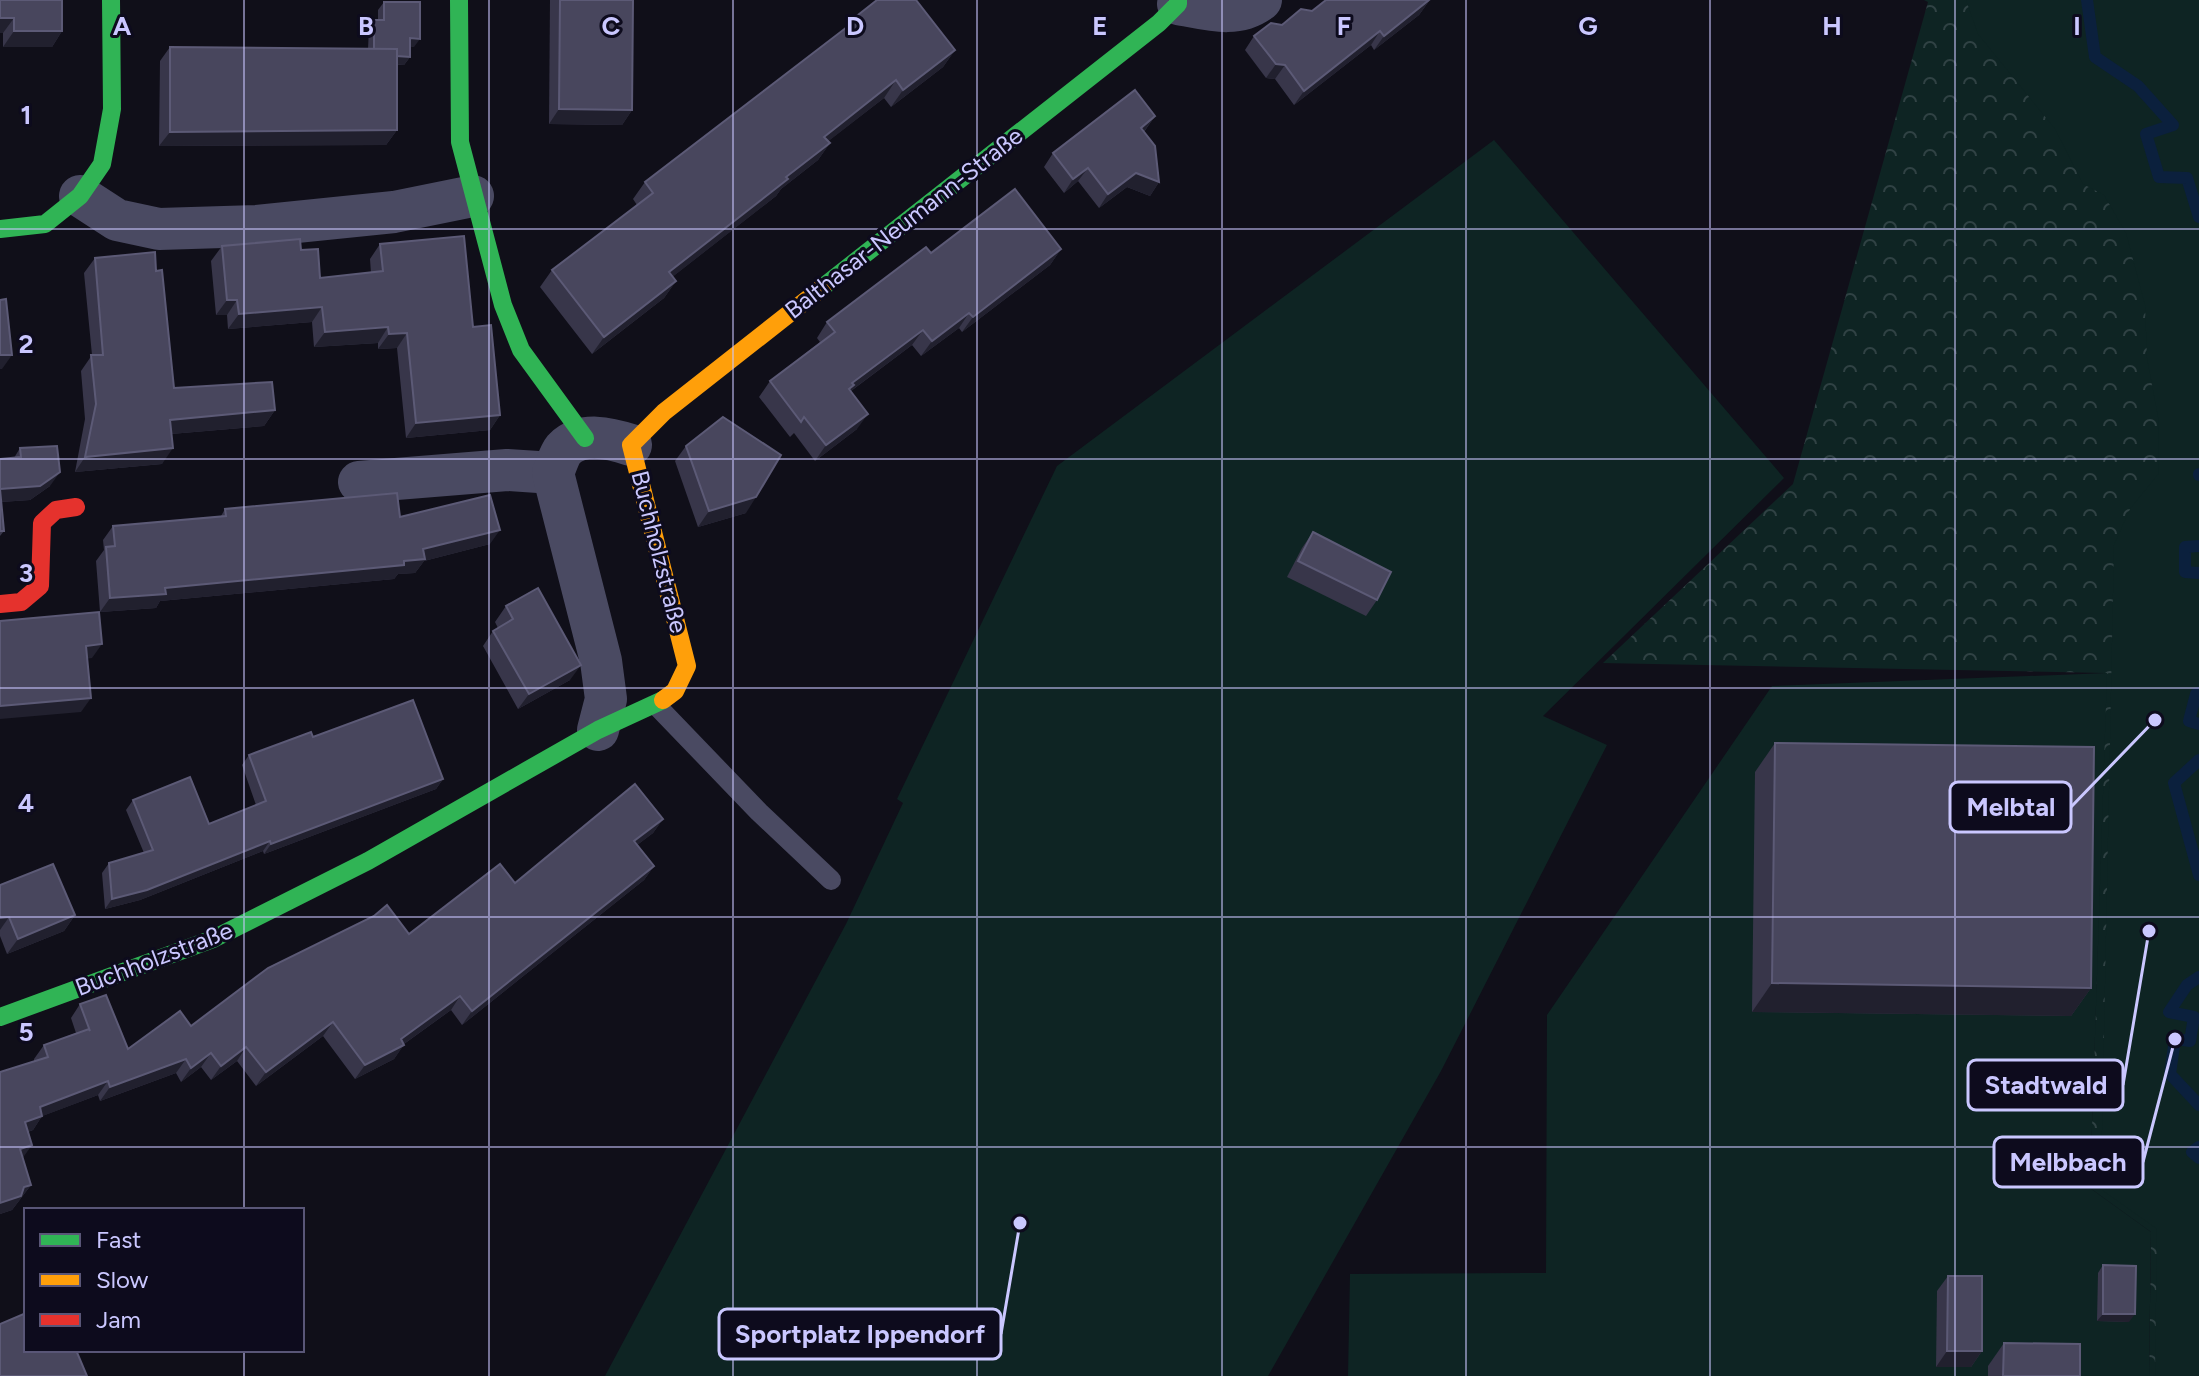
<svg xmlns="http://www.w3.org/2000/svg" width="2199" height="1376" font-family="Figtree,sans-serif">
	<defs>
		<pattern id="forest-crowns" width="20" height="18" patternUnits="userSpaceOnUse" patternTransform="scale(2)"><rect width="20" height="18" fill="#0e2423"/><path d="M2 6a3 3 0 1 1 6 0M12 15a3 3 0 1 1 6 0" fill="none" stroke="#304244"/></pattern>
	</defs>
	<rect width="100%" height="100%" fill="#100f19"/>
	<polygon fill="url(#forest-crowns)" points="1924,0 2199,0 2199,1376 2149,1376 2151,1232 2090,1188 2106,673 1603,663 1793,484 1928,2"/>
	<g fill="#0e2423">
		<polygon points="1966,0 2199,0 2199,1376 2155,1376 2157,1229 2095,1185 2102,1131 2114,545 2130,509 2159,473 2158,417 2147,358 2145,305 2126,233 2104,195 2083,184 2055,129 1978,34"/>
		<polygon points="1494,140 1784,478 1543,716 1607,745 1441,1071 1268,1376 605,1376 846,924 903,803 897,799 1057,466"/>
		<polygon points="2107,673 2090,1188 2151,1232 2149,1376 1348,1376 1350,1274 1546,1273 1547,1015 1772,686"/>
	</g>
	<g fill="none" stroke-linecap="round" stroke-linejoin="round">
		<g stroke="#0b203d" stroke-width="12">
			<polyline points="2087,0 2095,57 2138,86 2173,125 2146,134 2159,177 2187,178 2199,217"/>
			<polyline points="2199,474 2199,475"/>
			<polyline points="2199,546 2185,547 2185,572 2199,573"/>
			<polyline points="2199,693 2196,694 2189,721 2199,724"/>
			<polyline points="2199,760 2174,783 2199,875"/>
			<polyline points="2199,977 2187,985 2169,1012 2194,1017 2190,1041 2175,1039 2170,1074 2199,1105"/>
			<polyline points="2199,1147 2192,1152 2199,1158"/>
		</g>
		<polyline stroke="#4a4a62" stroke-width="20" points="656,705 759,812 831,880"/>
		<g stroke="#4a4a62" stroke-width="42">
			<path d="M 1178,4 C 1207,9 1236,19 1261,0"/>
			<polyline points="80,196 117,220 159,229 257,226 394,212 473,196"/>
			<polyline points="359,482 507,470 553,473"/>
			<path d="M 598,730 L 606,699 L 601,661 L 553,473 C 556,466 559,455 564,449 C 582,431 610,438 631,445"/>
		</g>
		<g stroke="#30b455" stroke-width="18">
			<polyline points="459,0 460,142 503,305 521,350 585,438"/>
			<polyline points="0,229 45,224 80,196 102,164 112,109 111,0"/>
			<polyline points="823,287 1159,23 1178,4 1178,0"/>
			<polyline points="0,1017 213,939 368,861 598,730 663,700"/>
		</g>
		<polyline stroke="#ff9f0a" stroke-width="18" points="663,700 675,691 687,666 631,445 664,412 823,287"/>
		<polyline stroke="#e5322d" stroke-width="18" points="0,604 21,602 40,586 42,523 56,510 76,507"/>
	</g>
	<g fill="#38364a">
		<polygon points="0,0 62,31 52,47 3,47 3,33 0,33"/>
		<polygon points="550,0 633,0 632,110 622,125 549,124"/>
		<polygon points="1429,1 1419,15 1374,50 1371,45 1294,105 1275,79 1266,78 1245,50 1254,36 1312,11"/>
		<polygon points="384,2 414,47 410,46 410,57 404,65 397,65 397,130 386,145 159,146 160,61 170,47 368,49 369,28 374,20 378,20 378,10"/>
		<polygon points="849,22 955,50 943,67 891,107 884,98 828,141 830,143 818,160 781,189 776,196 672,277 676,281 664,298 592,354 540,287 552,270 637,205 633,199 645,182 843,30"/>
		<polygon points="1155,116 1144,132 1159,182 1150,196 1127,187 1099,208 1078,181 1064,193 1044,167 1053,153"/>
		<polygon points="380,244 473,327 500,415 490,430 406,438 397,348 378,349 378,343 314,347 312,322 228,329 227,315 216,315 211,261 222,246 301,250 320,278 371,273 370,259"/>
		<polygon points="1061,249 1050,265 962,332 959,328 921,356 912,345 851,391 857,429 815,461 794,433 790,437 759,397 770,381 820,342 817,338 827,322 931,253"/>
		<polygon points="95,258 156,271 174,388 275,410 264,426 171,434 162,464 75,472 85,419 81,371 92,355 84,273"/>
		<polygon points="686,446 746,513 698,527 675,461"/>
		<polygon points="20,448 50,486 30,500 1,502 4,531 0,536 0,459 14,458"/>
		<polygon points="225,509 400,517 490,544 424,561 415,573 398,574 394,579 160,601 156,608 100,612 96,561 104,550 103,540 113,526 221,516"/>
		<polygon points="1313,532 1377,600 1366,616 1287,577 1302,548"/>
		<polygon points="506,606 570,680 518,709 483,646 493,631 498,628 495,622"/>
		<polygon points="313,737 443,779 436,789 264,854 263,851 140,900 105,909 102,873 109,863 144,853 126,810 133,800 209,824 256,805 242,765 249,755"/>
		<polygon points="1775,743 2091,988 2071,1016 1752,1012 1755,772"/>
		<polygon points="663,819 653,833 637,845 654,866 644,880 462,1025 451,1010 404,1044 394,1059 355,1079 323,1036 256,1086 237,1061 211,1080 201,1067 181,1082 176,1073 100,1101 98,1095 42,1116 33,1130 28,1132 23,1158 31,1185 12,1210 0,1214 0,1072 34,1061 34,1059 44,1045 76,1033 71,1018 80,1004 128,1049 191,1026 409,934 515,883"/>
		<polygon points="0,885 75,915 64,931 7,954 0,936"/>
		<polygon points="2103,1265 2129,1322 2097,1321 2098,1273"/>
		<polygon points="1948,1276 1982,1351 1971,1367 1936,1367 1937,1291"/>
		<polygon points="2004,1343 2080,1376 1988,1376 1988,1366"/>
	</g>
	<g fill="#21202e">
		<polygon points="1429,1 1419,15 1374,50 1384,36"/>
		<polygon points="0,18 14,18 3,33 0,33"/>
		<polygon points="14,31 62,31 52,47 3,47"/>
		<polygon points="1380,31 1371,45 1294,105 1304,91"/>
		<polygon points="410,38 420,39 414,47 404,46"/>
		<polygon points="955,50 943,67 891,107 903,90"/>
		<polygon points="374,56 410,57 404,65 368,63"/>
		<polygon points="1276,64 1285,65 1275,79 1266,78"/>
		<polygon points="896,80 884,98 812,154 824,137"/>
		<polygon points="559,109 632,110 622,125 549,124"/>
		<polygon points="1155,116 1145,130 1131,142 1141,128"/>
		<polygon points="397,130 386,145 159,146 170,132"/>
		<polygon points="830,143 818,160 781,189 776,196 657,289 669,272 786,177"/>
		<polygon points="1088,168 1078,181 1064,193 1073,179"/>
		<polygon points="1136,173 1159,182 1150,196 1127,187 1099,208 1108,194"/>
		<polygon points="1061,249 1050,265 962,332 973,317"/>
		<polygon points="676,281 664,298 592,354 604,337"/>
		<polygon points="227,300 237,300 227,315 216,315"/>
		<polygon points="322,307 312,322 228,329 239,314"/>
		<polygon points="969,313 959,328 921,356 932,341"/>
		<polygon points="388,327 378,343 314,347 325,332"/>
		<polygon points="923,330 912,345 848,393 843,401 852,383"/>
		<polygon points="407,333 397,348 378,349 389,334"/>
		<polygon points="0,355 12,355 2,369 0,369"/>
		<polygon points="275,410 264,426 159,435 170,420"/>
		<polygon points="868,414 857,429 815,461 826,445"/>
		<polygon points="500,415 490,430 406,438 416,423"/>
		<polygon points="173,448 162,464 75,472 85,457"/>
		<polygon points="60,472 50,486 30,500 0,502 0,489"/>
		<polygon points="756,497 746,513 698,527 709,511"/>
		<polygon points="500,530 490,544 424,561 415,573 398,574 394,579 160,601 156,608 100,612 110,598 165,588 404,561 423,549"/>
		<polygon points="102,644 92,658 76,660 86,646"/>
		<polygon points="581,665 570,680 518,709 529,694"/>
		<polygon points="91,698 81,712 0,719 0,706"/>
		<polygon points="443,779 436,789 264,854 271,844"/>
		<polygon points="663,819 653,833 624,855 634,841"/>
		<polygon points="270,841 263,851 140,900 105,909 112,899"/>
		<polygon points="654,866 644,880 462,1025 472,1011"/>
		<polygon points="75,915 64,931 7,954 18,939"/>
		<polygon points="9,917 0,930 0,918"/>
		<polygon points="1772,983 2091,988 2071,1016 1752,1012"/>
		<polygon points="460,996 451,1010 401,1046 404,1045 394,1059 355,1079 365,1065"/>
		<polygon points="333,1022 323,1036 256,1086 266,1072"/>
		<polygon points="246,1047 237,1061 211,1080 221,1066"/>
		<polygon points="211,1053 201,1067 181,1082 191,1068"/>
		<polygon points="186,1059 176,1073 100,1101 110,1087"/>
		<polygon points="108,1081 98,1095 40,1117 42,1116 33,1130 15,1136 25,1122 40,1107"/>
		<polygon points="32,1145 22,1159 20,1149"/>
		<polygon points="31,1185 12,1210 0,1214 0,1203 24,1187"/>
		<polygon points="2103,1314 2135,1314 2129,1322 2097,1321"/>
		<polygon points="1947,1351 1982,1351 1971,1367 1936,1367"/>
	</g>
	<g fill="#48465d" stroke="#5c5a76" stroke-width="2">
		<polygon points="0,0 62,0 62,31 14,31 14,18 0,18"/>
		<polygon points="560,0 633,0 632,110 559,109"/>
		<polygon points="877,0 916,0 955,50 903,90 896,80 824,137 830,143 786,177 788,179 669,272 676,281 604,337 552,270 653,193 645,182 851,24 849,22"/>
		<polygon points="1326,0 1429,0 1384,36 1380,31 1304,91 1285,65 1276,64 1254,36 1271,23 1282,25 1301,9 1312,11"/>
		<polygon points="384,2 420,2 420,39 410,38 410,57 397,56 397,49 374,49 374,20 384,20"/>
		<polygon points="170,47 397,49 397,130 170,132"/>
		<polygon points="1135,90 1155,116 1141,128 1155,146 1159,182 1136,173 1108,194 1088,168 1073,179 1053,153"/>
		<polygon points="1015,189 1061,249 973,317 969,313 932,341 923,330 852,383 854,385 849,389 868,414 826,445 804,417 801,422 770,381 835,332 827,322 926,247 931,253"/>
		<polygon points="464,236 473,327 491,325 500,415 416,423 407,333 389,334 388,327 325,332 322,307 239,314 237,300 227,300 222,246 300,239 301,250 318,249 320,278 383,271 380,244"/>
		<polygon points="155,252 156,271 162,270 174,388 272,382 275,410 170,420 173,448 85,457 96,404 91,355 103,355 95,258"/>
		<polygon points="6,299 12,355 0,355 0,300"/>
		<polygon points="723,417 781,455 756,497 709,511 686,446"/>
		<polygon points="57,446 60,472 40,486 0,489 4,531 0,531 0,459 21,457 20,448"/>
		<polygon points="397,493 400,517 490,495 500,530 423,549 425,559 404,561 404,565 165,588 166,594 110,598 106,547 115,546 113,526 226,516 225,509"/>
		<polygon points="1313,532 1391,572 1377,600 1298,561"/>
		<polygon points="538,588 581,665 529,694 493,631 513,619 506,606"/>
		<polygon points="99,612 102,644 86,646 91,698 0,706 0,621"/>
		<polygon points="413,700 443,779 271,844 270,841 147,890 112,899 109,863 153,850 133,800 190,777 209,824 266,801 249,755 311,732 313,737"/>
		<polygon points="1775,743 2094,747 2091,988 1772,983"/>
		<polygon points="635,784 663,819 634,841 654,866 472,1011 460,996 401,1039 404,1045 365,1065 333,1022 266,1072 246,1047 221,1066 211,1053 191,1068 186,1059 110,1087 108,1081 40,1107 42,1116 25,1122 32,1145 20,1149 31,1185 24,1187 21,1196 0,1203 0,1072 48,1057 44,1045 89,1029 90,1031 80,1004 106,995 128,1049 180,1011 191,1026 268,968 374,916 387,905 409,934 500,864 515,883"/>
		<polygon points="53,864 75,915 18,939 9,917 0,918 0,885"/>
		<polygon points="2103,1265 2136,1266 2135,1314 2103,1314"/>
		<polygon points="1948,1276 1982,1276 1982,1351 1947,1351"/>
		<polygon points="26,1313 26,1350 76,1350 87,1376 0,1376 0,1324"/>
		<polygon points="2004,1343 2080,1344 2080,1376 2003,1376"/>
	</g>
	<path fill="none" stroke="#cac7ff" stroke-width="2" stroke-opacity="0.55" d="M 244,0 L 244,1210M 489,0 L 489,1376M 733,0 L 733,1376M 977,0 L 977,1376M 1222,0 L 1222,1376M 1466,0 L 1466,1376M 1710,0 L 1710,1376M 1955,0 L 1955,1376M 0,229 L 2199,229M 0,459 L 2199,459M 0,688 L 2199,688M 0,917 L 2199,917M 0,1147 L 2199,1147M 244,1350 L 244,1376"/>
	<g text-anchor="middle" stroke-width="6" stroke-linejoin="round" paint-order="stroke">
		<g font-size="24" fill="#cac7ff" stroke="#0d0b1d">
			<text transform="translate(904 223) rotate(-38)" y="8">Balthasar-Neumann-Straße</text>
			<text transform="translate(659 552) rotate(76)" y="8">Buchholzstraße</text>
			<text transform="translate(154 959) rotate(-21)" y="8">Buchholzstraße</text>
		</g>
	</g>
	<g font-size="26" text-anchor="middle" font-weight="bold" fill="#cac7ff" stroke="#0d0b1d" stroke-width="6" stroke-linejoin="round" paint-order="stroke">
		<text x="122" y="35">A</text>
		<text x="366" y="35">B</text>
		<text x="611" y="35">C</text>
		<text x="855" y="35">D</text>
		<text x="1100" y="35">E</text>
		<text x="1344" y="35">F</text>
		<text x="1588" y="35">G</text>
		<text x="1832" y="35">H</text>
		<text x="2077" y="35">I</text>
		<text x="26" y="124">1</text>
		<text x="26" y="353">2</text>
		<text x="26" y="582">3</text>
		<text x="26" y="812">4</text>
		<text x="26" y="1041">5</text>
	</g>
	<path fill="none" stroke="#cac7ff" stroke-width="3" d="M2155 720L2071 807M2149 931L2123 1085M2175 1039L2143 1162M1020 1223L1001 1334"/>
	<g fill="#cac7ff" stroke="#0d0b1d" stroke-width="3">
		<circle cx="2155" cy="720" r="8"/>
		<circle cx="2149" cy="931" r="8"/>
		<circle cx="2175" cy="1039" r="8"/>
		<circle cx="1020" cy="1223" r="8"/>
	</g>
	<g fill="#0d0b1d" stroke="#cac7ff" stroke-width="3">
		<rect x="1950" y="782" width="121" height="50" rx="8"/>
		<rect x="1968" y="1060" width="155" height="50" rx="8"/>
		<rect x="1994" y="1137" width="149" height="50" rx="8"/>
		<rect x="719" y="1309" width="282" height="50" rx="8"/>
	</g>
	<g font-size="26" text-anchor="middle" font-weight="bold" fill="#cac7ff">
		<text x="2011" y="816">Melbtal</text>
		<text x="2046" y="1094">Stadtwald</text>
		<text x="2068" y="1171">Melbbach</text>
		<text x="860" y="1343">Sportplatz Ippendorf</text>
	</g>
	<rect x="24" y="1208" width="280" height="144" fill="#0d0b1d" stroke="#595677" stroke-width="2"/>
	<rect x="40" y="1234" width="40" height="12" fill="#30b455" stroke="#595677" stroke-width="2"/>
	<text x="96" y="1248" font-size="24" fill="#cac7ff">Fast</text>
	<rect x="40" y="1274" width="40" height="12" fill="#ff9f0a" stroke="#595677" stroke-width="2"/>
	<text x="96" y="1288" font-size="24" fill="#cac7ff">Slow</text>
	<rect x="40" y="1314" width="40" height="12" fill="#e5322d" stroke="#595677" stroke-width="2"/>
	<text x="96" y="1328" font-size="24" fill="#cac7ff">Jam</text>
</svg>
